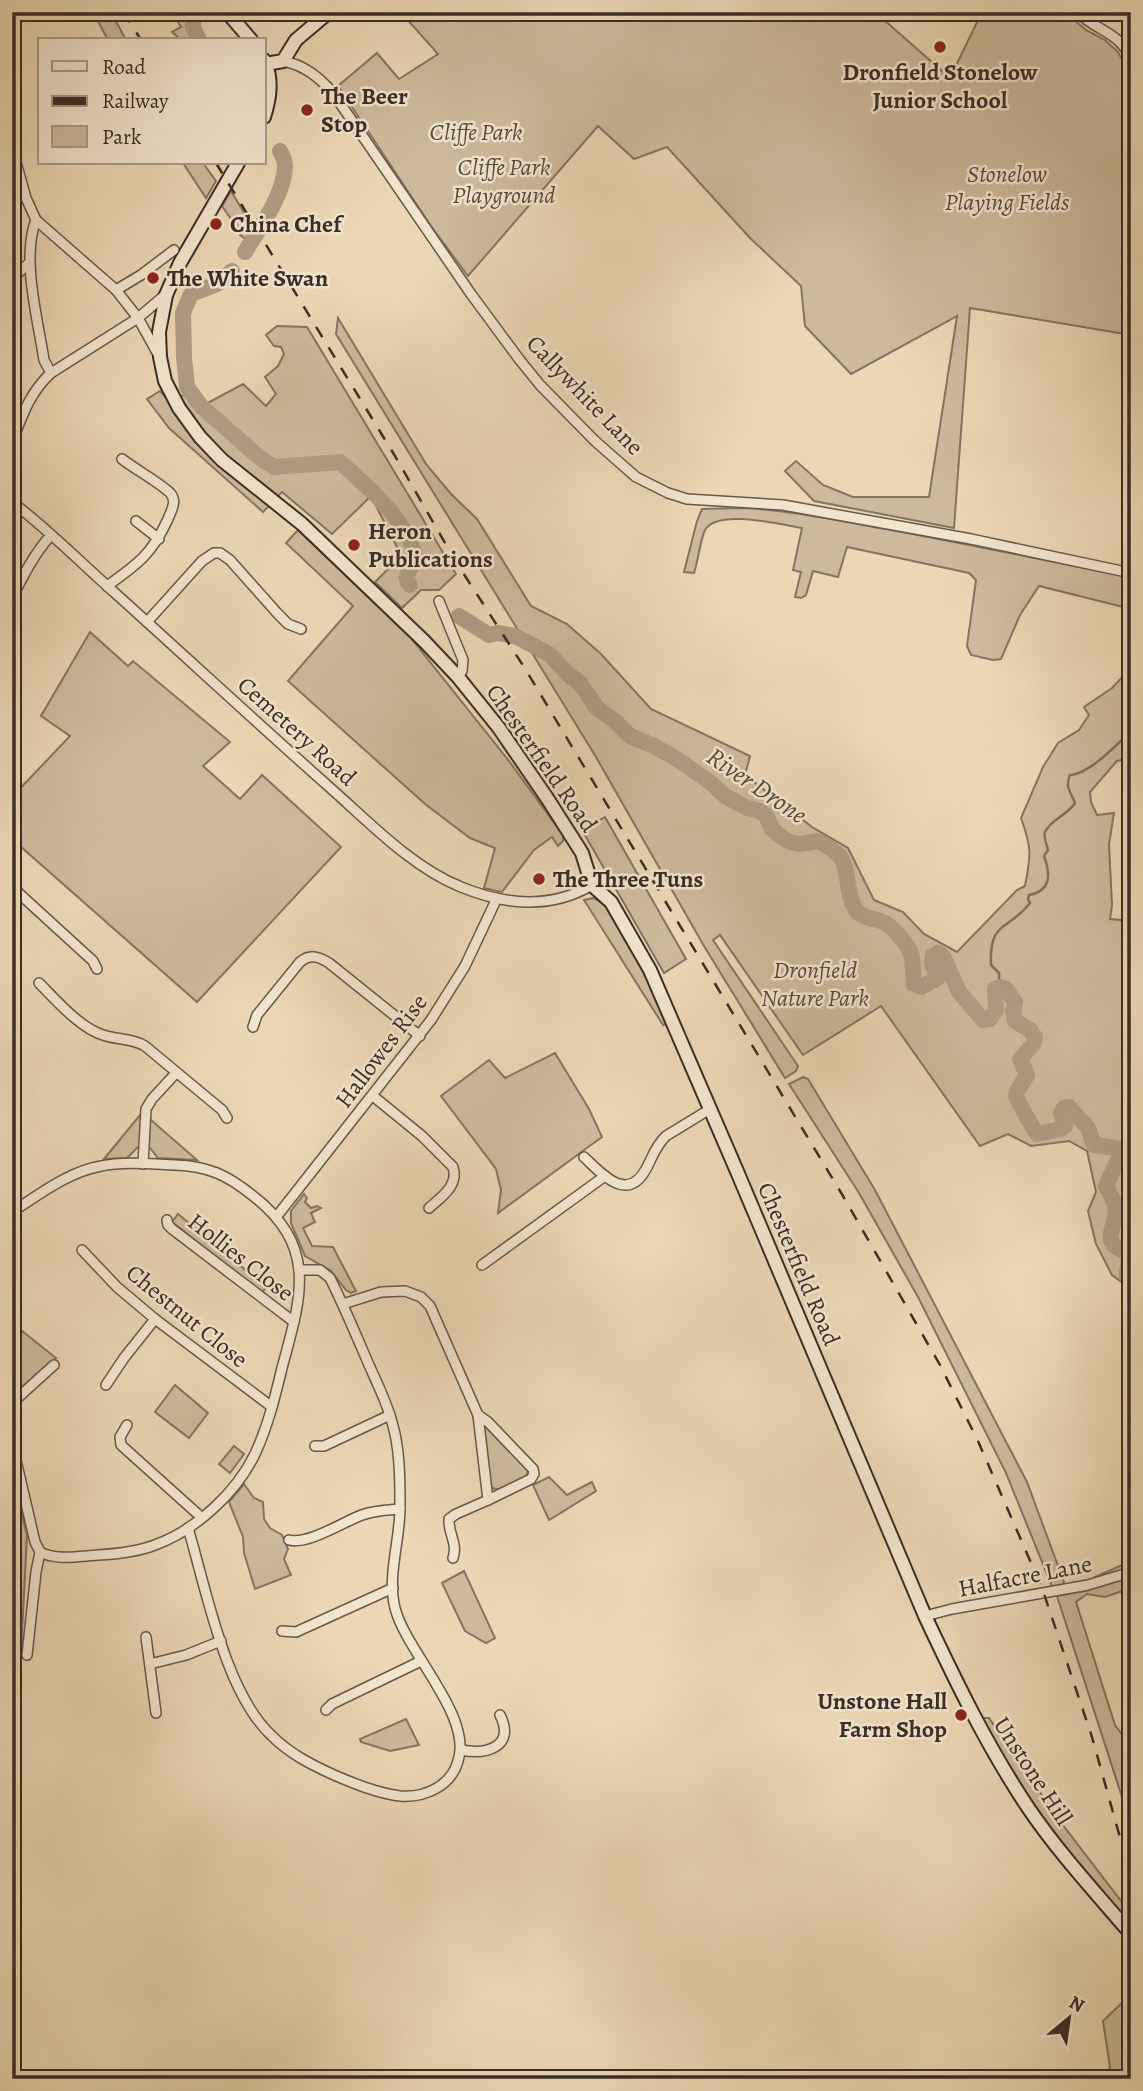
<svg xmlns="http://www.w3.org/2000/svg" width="1143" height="2091" font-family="Alegreya,serif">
	<rect width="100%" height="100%" fill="#ebd7b4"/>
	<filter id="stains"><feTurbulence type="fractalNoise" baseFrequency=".00286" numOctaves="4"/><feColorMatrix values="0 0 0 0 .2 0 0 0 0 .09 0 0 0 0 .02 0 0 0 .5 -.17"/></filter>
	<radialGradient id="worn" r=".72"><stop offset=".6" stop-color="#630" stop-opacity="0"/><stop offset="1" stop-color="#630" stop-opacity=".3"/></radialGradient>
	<g fill="#cdba9c" stroke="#847462" stroke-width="2">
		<polygon points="93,12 111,12 126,40 108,40"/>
		<polygon points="172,12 193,12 193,27 199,40 181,40 172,32 181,27"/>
		<polygon points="409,12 875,12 950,78 982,12 1069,12 1073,19 1086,30 1105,40 1118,52 1131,76 1131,114 1128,120 1131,136 1131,335 970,308 954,528 814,501 785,471 796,461 823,485 853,497 929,497 957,316 851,374 805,326 801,286 750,238 667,147 634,159 598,126 468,276 431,226 338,86 377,53 399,79 438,54 405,17"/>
		<polygon points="183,163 203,163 216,181 206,198"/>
		<polygon points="231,191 258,236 254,245 240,235 241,234 222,206"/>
		<path d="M 338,318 L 426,464 L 451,494 L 477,519 L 531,606 L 567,624 L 601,654 L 651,709 L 750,756 L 745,775 L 812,827 L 848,848 L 874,900 L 903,912 L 924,934 L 957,952 L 1017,890 L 1025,886 C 1031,855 1032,848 1021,818 L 1043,767 L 1058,743 L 1079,730 L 1089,715 L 1084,707 L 1112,688 L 1131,668 L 1131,758 L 1117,761 L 1090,792 L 1091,802 L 1097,815 L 1114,813 L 1109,844 L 1112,905 L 1110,919 L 1131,921 L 1131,1289 L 1112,1275 L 1096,1244 L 1088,1211 L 1096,1192 L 1087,1151 L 1069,1141 L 1031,1146 L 1008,1134 L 980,1146 L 881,1006 L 803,1055 L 720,935 L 713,940 L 798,1066 L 796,1071 L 785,1078 L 704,946 L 596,757 L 336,334 Z"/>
		<polygon points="277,326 307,327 456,574 439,590 421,590 402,608 375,582 393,564 400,553 371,496 332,534 282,492 263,512 169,428 147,399 160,391 171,404 194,387 206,404 243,384 266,406 276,394 265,377 278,366 284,354 281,347 274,346 266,335"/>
		<path d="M 743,508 C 787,510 830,519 874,527 C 960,542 1045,561 1131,577 L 1131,609 L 1039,586 L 1020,615 L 1001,659 L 993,660 L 971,655 L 967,646 L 976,580 L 969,573 L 847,547 L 838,577 L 813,571 L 806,595 L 801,598 L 795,597 L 801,572 L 793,570 L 802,528 C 782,525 717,508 705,530 C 700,541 698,561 694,573 L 684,572 L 697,521 L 702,509 Z"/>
		<polygon points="298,530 410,637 509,761 563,835 563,841 558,846 552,837 534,850 502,892 484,888 495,848 470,838 425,804 288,681 353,606 286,543"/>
		<polygon points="90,632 128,666 133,661 230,742 203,766 240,799 262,775 341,847 197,1002 12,839 12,797 70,736 41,716"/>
		<polygon points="605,817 686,959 664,973 582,830"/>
		<path d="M 593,898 C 618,904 656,999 667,1024 L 663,1025 L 584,900 Z"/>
		<polygon points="555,1053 589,1109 602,1137 498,1213 501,1190 496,1169 441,1096 489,1060 505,1078"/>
		<polygon points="803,1077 808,1079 875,1190 1027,1482 1064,1582 1063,1586 1053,1589 1006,1473 918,1297 859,1193 789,1084"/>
		<polygon points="140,1115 151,1120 197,1160 158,1158 150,1148 138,1147 127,1158 104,1159"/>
		<polygon points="304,1194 307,1198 305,1202 311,1208 317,1206 321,1208 311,1213 315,1222 303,1228 312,1246 333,1247 356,1291 351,1293 346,1290 331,1271 305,1256 291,1223 291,1211"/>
		<polygon points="178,1214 266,1287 262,1293 172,1222"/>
		<polygon points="12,1323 56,1358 12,1398"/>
		<polygon points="175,1385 208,1413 189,1438 155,1412"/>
		<polygon points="486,1426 528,1471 525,1479 500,1490 492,1488 490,1483 483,1427"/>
		<polygon points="234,1446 244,1454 230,1473 219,1464"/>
		<polygon points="12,1475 27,1535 20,1672 12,1714"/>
		<polygon points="549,1477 567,1495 592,1482 596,1491 549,1520 533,1485"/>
		<polygon points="244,1484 254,1498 263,1502 264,1519 270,1528 282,1535 288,1549 284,1559 291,1575 255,1589 244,1553 243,1537 229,1502"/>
		<polygon points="1131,1561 1131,1588 1105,1597 1087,1594 1076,1602 1115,1725 1131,1747 1131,1825 1057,1596 1089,1590 1095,1577"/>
		<polygon points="464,1571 495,1638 486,1643 465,1631 442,1583"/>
		<path d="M 981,1718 L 989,1718 L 1056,1816 L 1131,1914 L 1131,1927 C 1110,1903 1088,1879 1068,1853 C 1035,1812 1007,1765 981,1718 Z"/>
		<polygon points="406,1719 419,1745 390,1751 361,1742 360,1739"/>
		<polygon points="1131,1994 1131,2079 1104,2079 1110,2067 1103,2021"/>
	</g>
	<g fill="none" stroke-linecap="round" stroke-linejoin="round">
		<path stroke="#80705f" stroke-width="2.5" d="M 999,987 L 999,973 L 991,965 C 989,919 1009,931 1030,903 L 1028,899 L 1029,895 C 1051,891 1051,875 1044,856 L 1048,850 C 1047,845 1043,837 1045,832 C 1051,819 1068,815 1075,803 C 1070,791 1065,787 1070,775 C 1089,774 1114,747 1127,735 L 1131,740"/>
		<g stroke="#af9d84" stroke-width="16">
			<polyline points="193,12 193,27 199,40"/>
			<path d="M 245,252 C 259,229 284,195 285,167 C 285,161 283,156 280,151"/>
			<path d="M 232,271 L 217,284 L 191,294 L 183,313 L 184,357 L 187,387 L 202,407 L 260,458 L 274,467 L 340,462 L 373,492 L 392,513 L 409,537 L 416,560 C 410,569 403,576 410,585"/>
			<path d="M 459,616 L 489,635 L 498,633 L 515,636 L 549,654 L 570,676 L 579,682 L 597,708 L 616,722 L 630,736 L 654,746 L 677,759 L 711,783 L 725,796 L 747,808 L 757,810 L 766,815 L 772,829 L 780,836 L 790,842 L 800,844 L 819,841 C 826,846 837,851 841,858 C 850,872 845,894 856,910 C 862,918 872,918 881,921 C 892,925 909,945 912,957 C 913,966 913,975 914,984 L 921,987 L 938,978 L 932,964 L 933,956 L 938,953 L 944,958 L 959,992 L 983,1020 L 990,1019 L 996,1010 L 995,989 L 999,987 L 1006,989 L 1015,1002 L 1013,1011 L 1015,1021 L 1030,1030 L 1035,1037 L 1034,1043 L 1020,1059 L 1027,1075 C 1024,1081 1017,1089 1016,1095 C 1015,1098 1034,1129 1037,1134 L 1061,1129 L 1065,1126 L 1061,1113 L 1064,1108 L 1069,1107 L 1088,1128 L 1094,1145 L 1116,1148 L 1120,1156 L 1106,1186 C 1110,1194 1116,1203 1116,1212 C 1116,1221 1109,1231 1111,1240 C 1113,1248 1122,1248 1127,1254 C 1131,1260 1126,1269 1127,1276 L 1131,1278"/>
		</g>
		<defs>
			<g id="minor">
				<path d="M 1078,12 C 1097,32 1117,30 1131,58"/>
				<polyline points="12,15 20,12"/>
				<path d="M 283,61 C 304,65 319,77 333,93 L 471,294 L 519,359 L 540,385 L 595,441 L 636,477 L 668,493 L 687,499 L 783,505 L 971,539 L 1131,573"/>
				<polyline points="12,148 26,198 36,220 116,290 138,318 159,356"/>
				<path d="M 36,220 C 21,258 38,320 44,360 L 51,373"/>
				<polyline points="12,279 29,263"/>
				<polyline points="116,290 141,275 174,250"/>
				<path d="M 12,442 C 22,416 30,392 51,373 L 138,318 L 165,295"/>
				<path d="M 12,502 C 49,530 81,563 115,593 C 186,657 256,722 327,785 C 367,820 411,867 461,887 C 505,905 550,910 592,885"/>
				<polyline points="136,521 159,539"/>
				<path d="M 107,586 C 138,564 152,554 168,519 C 171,511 177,502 171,494 C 164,485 133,468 122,459"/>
				<path d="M 12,598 C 23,576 34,554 51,535"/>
				<polyline points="439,601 463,660 462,671 458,677"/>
				<polyline points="147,622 202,561 214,553 220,553 230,560 278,614 288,624 301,629"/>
				<polyline points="12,887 93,961 97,969"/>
				<path d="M 39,983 C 56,1000 80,1028 103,1035 C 117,1040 132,1038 145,1046 L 222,1110 L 227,1118"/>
				<path d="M 253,1027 L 257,1015 L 300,962 C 310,954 318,956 329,963 L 420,1036"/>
				<path d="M 373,1096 L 422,1136 L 453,1167 C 459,1186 441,1197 429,1208"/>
				<path d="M 584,1157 C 601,1173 627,1204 646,1169 C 652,1158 656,1145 666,1136 L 710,1109"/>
				<polyline points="143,1164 146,1109 152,1099 176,1073"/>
				<path d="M 12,1212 C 40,1194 68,1172 101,1166 C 125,1161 151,1164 175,1165 C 208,1166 227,1175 252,1195 C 319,1247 301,1297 282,1368 C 275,1397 268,1426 255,1454 C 236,1493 196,1530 155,1545 C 137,1552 117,1554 98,1555 C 80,1556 57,1561 40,1552"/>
				<polyline points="277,1216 431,1020 465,966 497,898"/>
				<polyline points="167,1220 168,1225 172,1229 294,1322"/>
				<polyline points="82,1250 117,1287 155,1319 272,1407"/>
				<polyline points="482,1265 605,1176"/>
				<path d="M 343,1304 L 381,1292 L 405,1291 L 421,1297 L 430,1306 L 478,1415 L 488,1500 L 456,1514 L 449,1519 C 448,1534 458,1543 453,1558"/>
				<polyline points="106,1385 124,1358 155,1319"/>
				<polyline points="12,1403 54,1365"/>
				<polyline points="478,1415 488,1422 533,1469 534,1474 531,1479 488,1500"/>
				<polyline points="127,1425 120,1437 121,1445 201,1517"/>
				<polyline points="12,1443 35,1542 40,1552 36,1572 27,1655"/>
				<polyline points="315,1446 324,1446 390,1415"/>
				<path d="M 188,1528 C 206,1588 225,1693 272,1736 C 290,1754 312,1765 334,1775 C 355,1784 377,1793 400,1796 C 425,1798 451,1786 458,1761 C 473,1716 406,1652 395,1608 C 387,1576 400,1540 400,1508 C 400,1484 400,1457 395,1434 C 390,1410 379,1387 369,1365 C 356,1335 344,1306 330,1278 L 320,1270 L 299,1270"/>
				<path d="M 289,1540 C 308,1545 343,1522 362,1515 C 375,1510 387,1510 400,1509"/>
				<polyline points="925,1616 952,1609 1088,1585 1131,1572"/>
				<polyline points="282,1631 296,1632 393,1588"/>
				<polyline points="146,1637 156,1713"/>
				<polyline points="150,1664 186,1655 221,1641"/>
				<polyline points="326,1710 332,1704 421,1661"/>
				<path d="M 461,1750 C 486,1755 516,1747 500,1715"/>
			</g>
			<g id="secondary">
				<polyline points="227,12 251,40"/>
				<path d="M 264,60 C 273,79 270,98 264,117"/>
				<polyline points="266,64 283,61 296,40 329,12"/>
				<path d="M 238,163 L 180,263 L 166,295 L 159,332 L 160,357 L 165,381 L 179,408 L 200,437 L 222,460 L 302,524 L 424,641 L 458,677 L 499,728 L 547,798 L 582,853 L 592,885 L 611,902 L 650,970 L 736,1169 L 925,1616 C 956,1682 988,1748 1029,1809 C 1059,1853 1096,1893 1131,1934"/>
			</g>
		</defs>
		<use href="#minor" stroke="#66584a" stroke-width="12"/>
		<use href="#secondary" stroke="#3a2d27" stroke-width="16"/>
		<use href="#minor" stroke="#f2e5ce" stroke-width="9"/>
		<use href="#secondary" stroke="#f2e5ce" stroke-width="12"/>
		<g stroke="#3a2d27" stroke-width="2.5" stroke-dasharray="12 12" stroke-linecap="butt">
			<polyline points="124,12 141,40"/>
			<polyline points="216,163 395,456 456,562 524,667 843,1196 940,1365 978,1441 1042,1588 1092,1737 1131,1877"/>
		</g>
	</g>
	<g fill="#8f2418" stroke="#f2e5ce" stroke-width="2.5">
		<circle cx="940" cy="47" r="7"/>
		<circle cx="307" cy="110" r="7"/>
		<circle cx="216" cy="224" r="7"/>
		<circle cx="153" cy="278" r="7"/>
		<circle cx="354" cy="545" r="7"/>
		<circle cx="539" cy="879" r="7"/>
		<circle cx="961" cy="1715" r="7"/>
	</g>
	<g text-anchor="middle" stroke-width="5" stroke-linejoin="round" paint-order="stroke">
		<g font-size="24" font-weight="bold" fill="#3a2d27" stroke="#f2e5ce" text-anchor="start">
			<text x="940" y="80" text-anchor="middle">Dronfield Stonelow<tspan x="940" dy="28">Junior School</tspan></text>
			<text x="321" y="104">The Beer<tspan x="321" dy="28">Stop</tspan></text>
			<text x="230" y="232">China Chef</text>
			<text x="167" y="286">The White Swan</text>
			<text x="368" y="539">Heron<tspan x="368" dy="28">Publications</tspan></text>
			<text x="553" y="887">The Three Tuns</text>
			<text x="947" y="1709" text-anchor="end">Unstone Hall<tspan x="947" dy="28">Farm Shop</tspan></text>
		</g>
		<g font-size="24" font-style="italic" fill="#57493e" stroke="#f2e5ce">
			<text x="476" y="140">Cliffe Park</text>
			<text x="504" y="175">Cliffe Park<tspan x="504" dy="28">Playground</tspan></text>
			<text x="1007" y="182">Stonelow<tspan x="1007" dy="28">Playing Fields</tspan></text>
			<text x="815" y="978">Dronfield<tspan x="815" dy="28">Nature Park</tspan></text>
		</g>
		<g font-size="24" fill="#3a2d27" stroke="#f2e5ce">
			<text transform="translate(585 395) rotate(46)" y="8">Callywhite Lane</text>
			<text transform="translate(297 731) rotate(42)" y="8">Cemetery Road</text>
			<text transform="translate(542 758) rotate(55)" y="8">Chesterfield Road</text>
			<text transform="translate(381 1051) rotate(-53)" y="8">Hallowes Rise</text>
			<text transform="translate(241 1257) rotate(38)" y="8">Hollies Close</text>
			<text transform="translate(799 1264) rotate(67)" y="8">Chesterfield Road</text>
			<text transform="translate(187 1316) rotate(39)" y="8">Chestnut Close</text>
			<text transform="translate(1025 1576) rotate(-11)" y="8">Halfacre Lane</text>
			<text transform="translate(1033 1771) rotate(57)" y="8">Unstone Hill</text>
		</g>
		<g font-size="26" font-style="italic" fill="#57493e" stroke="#f2e5ce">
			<text transform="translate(757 785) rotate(34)" y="9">River Drone</text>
		</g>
	</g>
	<rect width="1143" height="2091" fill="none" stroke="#ebd7b4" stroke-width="42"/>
	<rect x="14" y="14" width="1115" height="2063" fill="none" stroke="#3a2d27" stroke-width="3.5"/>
	<rect x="21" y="21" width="1101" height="2049" fill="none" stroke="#3a2d27" stroke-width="2"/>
	<rect x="38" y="38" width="228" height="126" fill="#f2e5ce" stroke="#a89b8b" stroke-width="2"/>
	<rect x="52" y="61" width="35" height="10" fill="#f2e5ce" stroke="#a89b8b" stroke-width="2"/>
	<text x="102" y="74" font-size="21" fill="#3a2d27">Road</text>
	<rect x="52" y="96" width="35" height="10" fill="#3a2d27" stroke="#a89b8b" stroke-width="2"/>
	<text x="102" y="108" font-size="21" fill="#3a2d27">Railway</text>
	<rect x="52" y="126" width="35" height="21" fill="#cdba9c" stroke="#a89b8b" stroke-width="2"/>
	<text x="102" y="144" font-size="21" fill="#3a2d27">Park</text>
	<g transform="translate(1069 2018) rotate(29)" stroke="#f2e5ce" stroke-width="5" paint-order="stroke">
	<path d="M0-5L12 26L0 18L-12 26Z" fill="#3a2d27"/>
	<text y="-10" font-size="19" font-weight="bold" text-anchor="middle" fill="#3a2d27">N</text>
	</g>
	<rect width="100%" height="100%" filter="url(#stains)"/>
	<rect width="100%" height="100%" fill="url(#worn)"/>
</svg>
